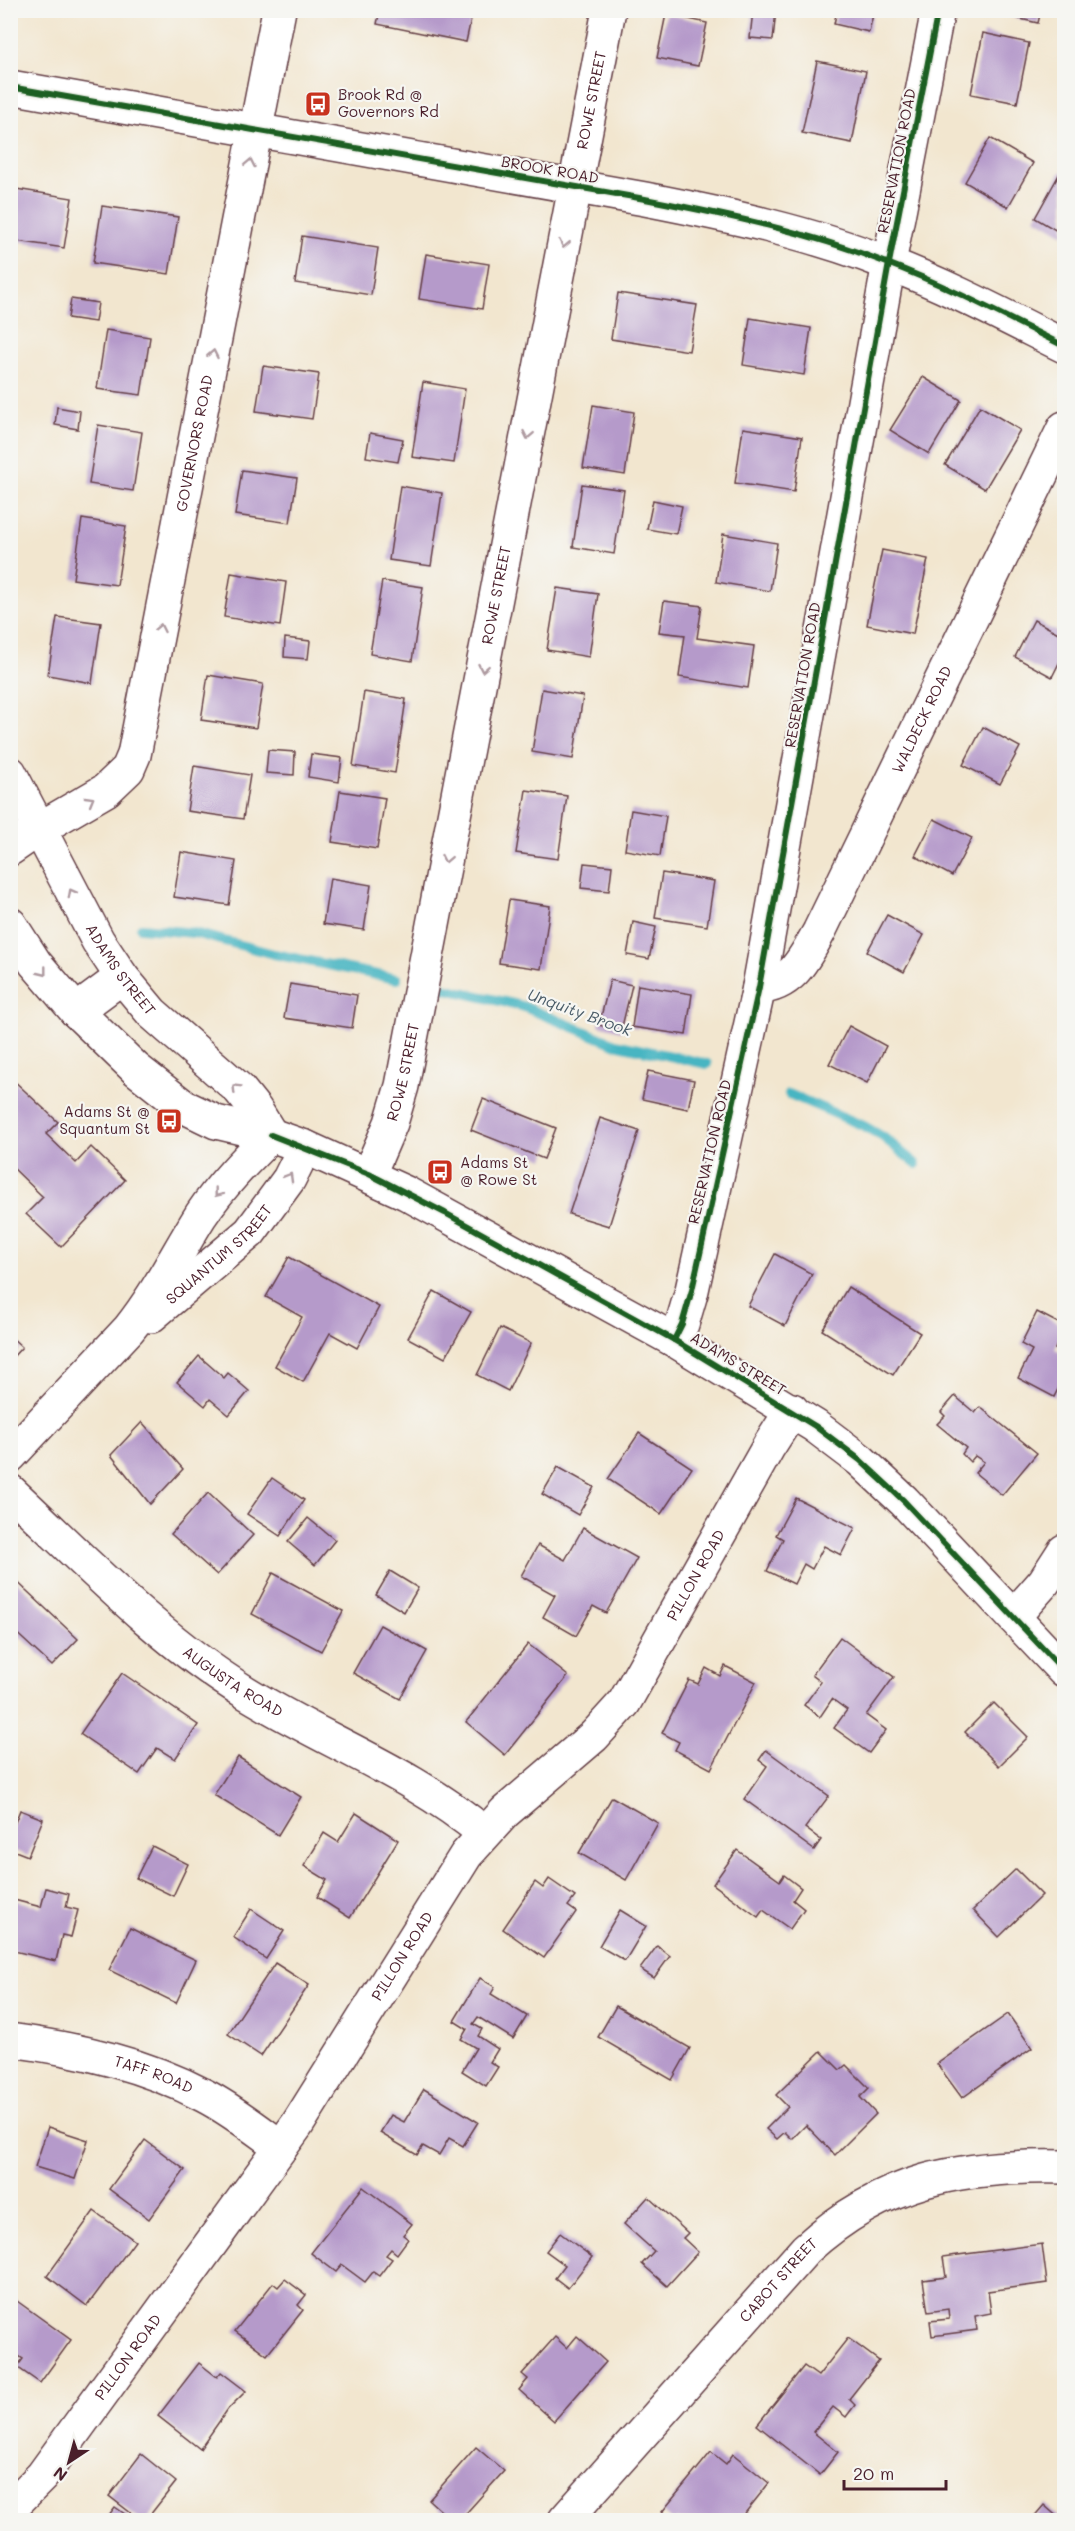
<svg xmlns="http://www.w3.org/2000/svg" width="1075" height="2531" font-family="Mali,sans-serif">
	<rect width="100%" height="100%" fill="#f6f6f2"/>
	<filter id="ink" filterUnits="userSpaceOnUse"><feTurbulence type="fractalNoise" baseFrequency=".0167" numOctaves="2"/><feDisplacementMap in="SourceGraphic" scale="12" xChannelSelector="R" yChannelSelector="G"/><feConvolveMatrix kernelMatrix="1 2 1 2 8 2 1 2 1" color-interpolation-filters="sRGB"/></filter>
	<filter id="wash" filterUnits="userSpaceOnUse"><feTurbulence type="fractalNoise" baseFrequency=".008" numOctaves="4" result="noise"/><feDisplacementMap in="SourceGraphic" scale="24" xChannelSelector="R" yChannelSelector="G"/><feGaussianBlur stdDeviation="1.35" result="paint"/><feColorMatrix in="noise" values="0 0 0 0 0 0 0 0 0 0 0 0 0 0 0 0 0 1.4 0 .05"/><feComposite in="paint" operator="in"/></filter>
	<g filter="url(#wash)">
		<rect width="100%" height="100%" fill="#f2e6cf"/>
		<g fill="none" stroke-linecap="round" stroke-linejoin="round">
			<g stroke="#47b5c2" stroke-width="10">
				<polyline points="141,928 194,933 274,954 397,979"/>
				<polyline points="443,988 522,1006 615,1044 707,1064"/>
				<polyline points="789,1094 864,1126 883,1137 916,1164"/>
			</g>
		</g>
		<g id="blocks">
			<g fill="#b59aca">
				<polygon points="380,10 473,10 466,42 377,24"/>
				<polygon points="753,10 776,10 773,40 750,38"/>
				<polygon points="837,10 874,10 869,32 834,24"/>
				<polygon points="981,10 1041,10 1038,23"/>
				<polygon points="666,14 707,23 698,66 657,58"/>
				<polygon points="983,33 1029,43 1017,103 971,94"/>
				<polygon points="817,61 866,71 852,143 802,133"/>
				<polygon points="990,138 1033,163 1008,207 965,182"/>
				<polygon points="1061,171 1064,173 1064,235 1035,218"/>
				<polygon points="10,188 72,198 64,248 10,240"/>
				<polygon points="102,206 178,217 169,274 93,263"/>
				<polygon points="302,236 378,248 371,295 295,283"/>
				<polygon points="426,254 489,264 482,309 419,299"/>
				<polygon points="618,293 697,305 689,351 611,339"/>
				<polygon points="71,299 98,303 95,322 68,318"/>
				<polygon points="750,318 811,328 804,375 743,365"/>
				<polygon points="106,330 150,337 141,395 97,389"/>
				<polygon points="263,366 319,374 312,419 256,411"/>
				<polygon points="923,377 961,400 929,454 890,430"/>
				<polygon points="423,382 465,389 454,463 412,457"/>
				<polygon points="593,405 634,412 625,475 583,468"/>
				<polygon points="980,406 1020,430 985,489 945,465"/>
				<polygon points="57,407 80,411 78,429 55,425"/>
				<polygon points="98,425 142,432 133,491 89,484"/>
				<polygon points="743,428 802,437 794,492 735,483"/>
				<polygon points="370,433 403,439 398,462 366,457"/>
				<polygon points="242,470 297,478 290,523 235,515"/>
				<polygon points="582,484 624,490 614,554 573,547"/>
				<polygon points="400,486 442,493 431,566 389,560"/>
				<polygon points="653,500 682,506 676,534 647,529"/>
				<polygon points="82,519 126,526 117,585 73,579"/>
				<polygon points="723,534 777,543 770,591 716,582"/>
				<polygon points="882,550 928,559 913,634 867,625"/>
				<polygon points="231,573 286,582 280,626 224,617"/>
				<polygon points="382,581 423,587 412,661 370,654"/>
				<polygon points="557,588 598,594 589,657 547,650"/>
				<polygon points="664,601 702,606 697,638 754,646 748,688 679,677 685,635 659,632"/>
				<polygon points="57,617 101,623 92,683 48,675"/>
				<polygon points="1034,620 1064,636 1064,653 1052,677 1015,657"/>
				<polygon points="285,638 310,641 308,659 284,657"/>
				<polygon points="208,675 263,684 256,728 201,720"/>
				<polygon points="542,689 583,696 573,759 532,752"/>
				<polygon points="364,692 406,699 395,773 353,766"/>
				<polygon points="983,727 1020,747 1000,784 963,765"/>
				<polygon points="268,750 295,752 294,775 266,773"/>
				<polygon points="311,754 342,758 339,782 308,777"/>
				<polygon points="194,766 250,775 243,819 187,811"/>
				<polygon points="526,790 567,796 558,859 516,853"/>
				<polygon points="340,791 385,798 377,849 332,842"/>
				<polygon points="631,810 666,816 660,856 625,850"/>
				<polygon points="934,819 972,838 952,876 915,856"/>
				<polygon points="181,852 236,861 229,905 174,897"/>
				<polygon points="584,863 612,866 609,891 581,888"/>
				<polygon points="662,873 714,881 707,926 655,918"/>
				<polygon points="330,878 371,885 364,930 323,924"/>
				<polygon points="509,900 550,906 541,969 499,963"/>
				<polygon points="887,915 924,935 904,972 867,952"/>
				<polygon points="633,922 656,927 649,959 627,955"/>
				<polygon points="610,980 632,985 621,1031 599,1025"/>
				<polygon points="290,984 357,995 352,1028 284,1018"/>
				<polygon points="638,985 692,994 686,1035 632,1027"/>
				<polygon points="849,1026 886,1046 867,1083 829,1064"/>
				<polygon points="648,1071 694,1080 688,1109 642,1099"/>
				<polygon points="10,1077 58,1122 46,1134 76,1163 91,1147 125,1180 61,1247 26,1214 43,1197 10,1165"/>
				<polygon points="483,1099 556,1128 544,1159 471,1130"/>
				<polygon points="600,1118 639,1131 609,1226 569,1214"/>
				<polygon points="775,1254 812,1274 785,1326 748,1306"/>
				<polygon points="289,1257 379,1307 357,1348 330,1333 303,1382 275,1366 302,1317 266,1297"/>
				<polygon points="848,1287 920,1333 893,1375 822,1330"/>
				<polygon points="434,1291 471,1312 445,1358 408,1338"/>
				<polygon points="1037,1312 1064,1326 1055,1349 1064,1353 1064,1377 1054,1397 1018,1378 1032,1350 1021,1344"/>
				<polygon points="500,1328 531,1343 508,1391 477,1375"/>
				<polygon points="10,1336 22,1347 10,1360"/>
				<polygon points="199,1356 224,1378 228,1373 249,1391 229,1415 210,1399 205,1406 177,1382"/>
				<polygon points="955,1396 975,1413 980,1407 1037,1453 1002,1495 975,1473 984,1462 975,1456 970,1462 962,1454 966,1448 937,1424 945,1416 941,1412"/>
				<polygon points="142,1422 183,1469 150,1504 111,1455"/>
				<polygon points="639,1433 692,1468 661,1514 608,1479"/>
				<polygon points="558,1467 594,1487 578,1515 542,1494"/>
				<polygon points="272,1478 304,1500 280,1536 247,1514"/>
				<polygon points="208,1493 253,1535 217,1575 171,1534"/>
				<polygon points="796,1498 855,1528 841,1555 824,1546 812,1569 804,1564 794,1584 767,1571 783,1539 776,1535"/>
				<polygon points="308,1518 335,1540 315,1565 288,1542"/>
				<polygon points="583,1528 637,1558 606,1613 593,1606 576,1636 543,1617 555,1595 521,1576 538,1545 565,1560"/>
				<polygon points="390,1571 418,1588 404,1612 376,1595"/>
				<polygon points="273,1573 343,1611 321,1651 252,1614"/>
				<polygon points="10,1575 78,1639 52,1666 10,1627"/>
				<polygon points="380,1625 427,1651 400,1699 353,1673"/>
				<polygon points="840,1637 894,1677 866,1715 886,1730 869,1753 834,1728 847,1710 832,1699 820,1717 804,1705 821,1682 812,1675"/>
				<polygon points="528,1644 568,1676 505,1755 466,1722"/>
				<polygon points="725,1666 756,1682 711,1769 675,1750 679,1742 662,1733 689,1680 698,1684 706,1668 720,1676"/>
				<polygon points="122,1673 198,1725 175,1759 157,1748 139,1774 80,1734"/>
				<polygon points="994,1703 1028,1737 999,1766 965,1732"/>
				<polygon points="766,1750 829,1796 805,1828 821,1840 814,1850 744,1799 767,1766 759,1760"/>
				<polygon points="238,1757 301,1797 278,1835 214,1795"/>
				<polygon points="612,1797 658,1823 626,1880 579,1853"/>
				<polygon points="20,1810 43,1819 28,1856 10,1849 10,1835"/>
				<polygon points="356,1813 398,1840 350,1918 317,1897 327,1880 304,1866 324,1833 338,1842"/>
				<polygon points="152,1846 188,1864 173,1896 136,1878"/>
				<polygon points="737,1850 780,1881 784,1875 801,1888 793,1900 804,1909 790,1929 763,1910 758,1917 713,1884"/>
				<polygon points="1016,1869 1042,1895 999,1937 973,1910"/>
				<polygon points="549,1879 575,1897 568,1906 576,1912 544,1958 503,1929 535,1882 543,1888"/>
				<polygon points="46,1888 69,1894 66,1907 78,1910 71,1937 62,1935 56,1961 10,1950 10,1913 14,1900 41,1907"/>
				<polygon points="251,1909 284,1931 266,1959 233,1937"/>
				<polygon points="620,1910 646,1926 625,1961 599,1946"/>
				<polygon points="130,1928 196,1960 176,2003 109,1970"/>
				<polygon points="657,1946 670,1956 654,1978 640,1969"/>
				<polygon points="275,1963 309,1985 261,2056 228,2034"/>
				<polygon points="480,1978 495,1987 491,1994 527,2016 513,2039 478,2017 473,2024 482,2029 478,2036 498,2049 490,2062 498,2067 486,2086 462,2071 476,2048 461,2039 467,2029 454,2021"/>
				<polygon points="616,2006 690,2048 672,2080 598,2037"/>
				<polygon points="1008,2014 1032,2048 962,2098 937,2064"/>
				<polygon points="821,2051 840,2070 846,2065 869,2088 860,2097 876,2114 835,2155 806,2125 792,2139 785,2132 777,2139 766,2129 788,2107 776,2095"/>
				<polygon points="424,2089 478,2122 463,2146 449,2138 439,2155 423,2146 417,2155 380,2133 391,2115 404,2122"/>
				<polygon points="48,2127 88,2140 75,2179 35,2167"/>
				<polygon points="145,2140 185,2170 149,2219 109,2189"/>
				<polygon points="363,2187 412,2224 403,2235 408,2239 397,2254 391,2249 386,2255 392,2259 379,2276 373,2272 365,2282 342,2265 336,2272 311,2253"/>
				<polygon points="648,2197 688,2233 683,2238 698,2252 667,2286 642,2264 654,2251 624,2224"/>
				<polygon points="94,2211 135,2241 87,2306 47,2276"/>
				<polygon points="560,2233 592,2257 568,2288 555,2278 565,2265 546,2251"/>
				<polygon points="1042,2244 1047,2283 988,2291 991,2313 975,2316 977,2330 932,2336 930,2321 949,2319 948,2309 928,2312 923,2280 946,2277 943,2257"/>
				<polygon points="285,2279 306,2295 298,2305 303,2310 267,2355 235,2331 273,2283 278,2287"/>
				<polygon points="10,2296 71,2340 40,2383 17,2367 23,2359 10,2350"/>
				<polygon points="577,2336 606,2362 554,2421 519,2390 528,2379 522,2374 555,2337 567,2348"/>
				<polygon points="848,2338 879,2361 849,2399 855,2405 846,2417 833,2407 813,2432 838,2452 820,2475 757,2425 804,2366 818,2376"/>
				<polygon points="199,2363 217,2377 221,2372 246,2391 228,2409 200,2449 158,2416"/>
				<polygon points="476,2447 504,2471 460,2520 451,2520 429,2500"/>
				<polygon points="711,2452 726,2464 733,2454 769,2483 745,2513 755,2520 669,2520 670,2519 662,2512"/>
				<polygon points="141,2454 176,2482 146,2520 140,2520 109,2496"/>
				<polygon points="1044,2505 1061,2520 1031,2520"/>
				<polygon points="115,2507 129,2517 126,2520 105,2520"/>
			</g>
		</g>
	</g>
	<g filter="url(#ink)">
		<use href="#blocks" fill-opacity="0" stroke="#633d44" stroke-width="1.5"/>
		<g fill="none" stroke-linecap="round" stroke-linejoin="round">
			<defs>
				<g id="minor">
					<path id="s1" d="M 10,849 L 39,829 L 106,790 L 128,769 L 134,755 L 279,10"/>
					<path id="s2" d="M 759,987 C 792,986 805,957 819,932 L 1064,428"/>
					<path id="s3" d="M 369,1174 L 391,1123 L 402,1086 L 609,10"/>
					<polyline points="674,1340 682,1324 692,1290 759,987 889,263 938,10"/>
					<path id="s4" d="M 10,1491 C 85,1561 157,1638 245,1692 C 324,1741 413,1773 484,1833"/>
					<polyline points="1014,1616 1044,1582 1064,1551"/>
					<path id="s5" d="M 10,2040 C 77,2049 145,2064 205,2096 C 232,2110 256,2129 281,2147"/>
					<path id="s6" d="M 10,2508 L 42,2476 L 297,2125 L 466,1855 L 505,1812 L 594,1736 L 624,1703 L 769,1446 L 792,1410"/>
					<path id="s7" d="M 565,2520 L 806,2249 C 884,2178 962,2165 1064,2167"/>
				</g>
				<g id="secondary">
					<path id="s8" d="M 10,773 L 98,941 L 122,977 L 152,1013 L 239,1089 L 255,1109 L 271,1135"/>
					<polyline points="10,924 35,963 76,1011 136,1069 183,1106 216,1122 271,1135 305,1147 406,1193 674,1340 815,1426 860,1460 904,1501 1064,1671"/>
					<polyline points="76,1011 122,977"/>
					<path id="s9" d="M 151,1316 L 250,1232 L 289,1179 L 305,1147"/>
					<path d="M 10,1456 L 129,1329 C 158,1293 177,1253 201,1215 C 221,1185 246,1160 271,1135"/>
				</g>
				<path id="primary" d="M 10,87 L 645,199 C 727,215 809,232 887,263 C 948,286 1006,317 1064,346"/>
			</defs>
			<use href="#minor" stroke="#633d44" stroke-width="36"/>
			<use href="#secondary" stroke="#633d44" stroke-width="36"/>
			<use href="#primary" stroke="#633d44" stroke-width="36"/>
			<use href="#minor" stroke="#fff" stroke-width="33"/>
			<use href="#secondary" stroke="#fff" stroke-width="33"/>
			<use href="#primary" stroke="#fff" stroke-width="33"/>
			<defs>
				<g id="cycleway">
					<path d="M 10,87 L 645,199 C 727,215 809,232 887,263 C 948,286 1006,317 1064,346"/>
					<polyline points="271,1135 369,1174 445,1213 674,1340 815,1426 860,1460 904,1501 1064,1671"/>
					<polyline points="674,1340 682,1324 692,1290 759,987 889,263 938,10"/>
				</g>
			</defs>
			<use href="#cycleway" stroke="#f6f6f2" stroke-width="10"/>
			<use href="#cycleway" stroke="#1b5e20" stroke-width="6"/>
		</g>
		<defs><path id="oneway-chevron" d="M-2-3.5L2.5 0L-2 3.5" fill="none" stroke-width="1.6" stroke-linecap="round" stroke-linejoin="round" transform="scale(1.5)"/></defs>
		<g stroke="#ae9aa0">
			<use href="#oneway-chevron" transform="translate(250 163) rotate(-79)"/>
			<use href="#oneway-chevron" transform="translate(564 244) rotate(101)"/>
			<use href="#oneway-chevron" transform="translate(213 354) rotate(-79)"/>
			<use href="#oneway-chevron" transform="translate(528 435) rotate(101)"/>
			<use href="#oneway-chevron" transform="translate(160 628) rotate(-79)"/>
			<use href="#oneway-chevron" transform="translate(483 668) rotate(101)"/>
			<use href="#oneway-chevron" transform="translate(90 800) rotate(-30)"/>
			<use href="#oneway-chevron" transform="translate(446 859) rotate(101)"/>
			<use href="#oneway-chevron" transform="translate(72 893) rotate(-118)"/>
			<use href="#oneway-chevron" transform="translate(43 972) rotate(52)"/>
			<use href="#oneway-chevron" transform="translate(236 1088) rotate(-135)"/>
			<use href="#oneway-chevron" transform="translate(289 1177) rotate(-60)"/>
			<use href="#oneway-chevron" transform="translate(218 1193) rotate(128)"/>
		</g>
	</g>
	<defs>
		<symbol id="bus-square" viewBox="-11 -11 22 22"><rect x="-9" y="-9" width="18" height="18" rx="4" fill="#c8321e" stroke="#f6f6f2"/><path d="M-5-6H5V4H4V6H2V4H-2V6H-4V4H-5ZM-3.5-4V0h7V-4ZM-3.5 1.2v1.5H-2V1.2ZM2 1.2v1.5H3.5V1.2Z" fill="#fff"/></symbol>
	</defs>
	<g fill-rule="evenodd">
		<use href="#bus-square" x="303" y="89" width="30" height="30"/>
		<use href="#bus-square" x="154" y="1106" width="30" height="30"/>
		<use href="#bus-square" x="425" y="1157" width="30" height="30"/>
	</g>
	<g text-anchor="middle" stroke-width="4.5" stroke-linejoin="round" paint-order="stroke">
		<g font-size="15" fill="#4a1f2b" stroke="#f6f6f2" text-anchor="start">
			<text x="338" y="100">Brook Rd @<tspan x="338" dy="17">Governors Rd</tspan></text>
			<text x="150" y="1117" text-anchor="end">Adams St @<tspan x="150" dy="17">Squantum St</tspan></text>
			<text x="460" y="1168">Adams St<tspan x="460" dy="17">@ Rowe St</tspan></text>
		</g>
		<g font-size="15" fill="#4a1f2b" stroke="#f6f6f2">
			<text dy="5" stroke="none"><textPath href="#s3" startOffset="1098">ROWE STREET</textPath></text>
			<text transform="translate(897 161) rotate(-79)" y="5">RESERVATION ROAD</text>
			<text transform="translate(550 170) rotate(10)" y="5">BROOK ROAD</text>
			<text dy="5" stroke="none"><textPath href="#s1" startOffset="476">GOVERNORS ROAD</textPath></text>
			<text dy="5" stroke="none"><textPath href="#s3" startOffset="594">ROWE STREET</textPath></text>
			<text transform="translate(803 675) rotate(-80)" y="5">RESERVATION ROAD</text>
			<text dy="5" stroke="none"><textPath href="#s2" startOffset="322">WALDECK ROAD</textPath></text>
			<text dy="5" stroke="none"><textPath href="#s8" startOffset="226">ADAMS STREET</textPath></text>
			<text dy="5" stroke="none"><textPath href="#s3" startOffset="108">ROWE STREET</textPath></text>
			<text transform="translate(710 1152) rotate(-77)" y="5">RESERVATION ROAD</text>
			<text dy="5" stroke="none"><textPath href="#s9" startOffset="92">SQUANTUM STREET</textPath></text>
			<text transform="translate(738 1364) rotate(31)" y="5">ADAMS STREET</text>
			<text dy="5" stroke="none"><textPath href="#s6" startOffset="1164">PILLON ROAD</textPath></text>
			<text dy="5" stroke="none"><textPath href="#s4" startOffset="294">AUGUSTA ROAD</textPath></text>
			<text dy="5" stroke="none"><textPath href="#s6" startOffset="678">PILLON ROAD</textPath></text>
			<text dy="5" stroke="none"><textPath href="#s5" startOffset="148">TAFF ROAD</textPath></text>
			<text dy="5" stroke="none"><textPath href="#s7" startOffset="321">CABOT STREET</textPath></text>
			<text dy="5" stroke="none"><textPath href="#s6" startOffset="192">PILLON ROAD</textPath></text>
		</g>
		<g font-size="16" font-style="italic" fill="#495b67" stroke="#f6f6f2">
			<text transform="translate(580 1012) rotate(20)" y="6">Unquity Brook</text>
		</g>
	</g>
	<rect width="1075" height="2531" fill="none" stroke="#f6f6f2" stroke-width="36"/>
	<g transform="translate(69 2462) rotate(216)" stroke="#f6f6f2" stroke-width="4.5" paint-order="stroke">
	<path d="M0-4.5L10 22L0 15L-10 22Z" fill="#4a1f2b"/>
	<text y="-9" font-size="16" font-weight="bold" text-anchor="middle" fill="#4a1f2b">N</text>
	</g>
	<path d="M844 2480v9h102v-9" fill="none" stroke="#4a1f2b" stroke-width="3"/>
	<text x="853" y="2480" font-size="18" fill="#4a1f2b" stroke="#f6f6f2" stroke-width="4.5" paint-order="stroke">20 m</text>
</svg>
